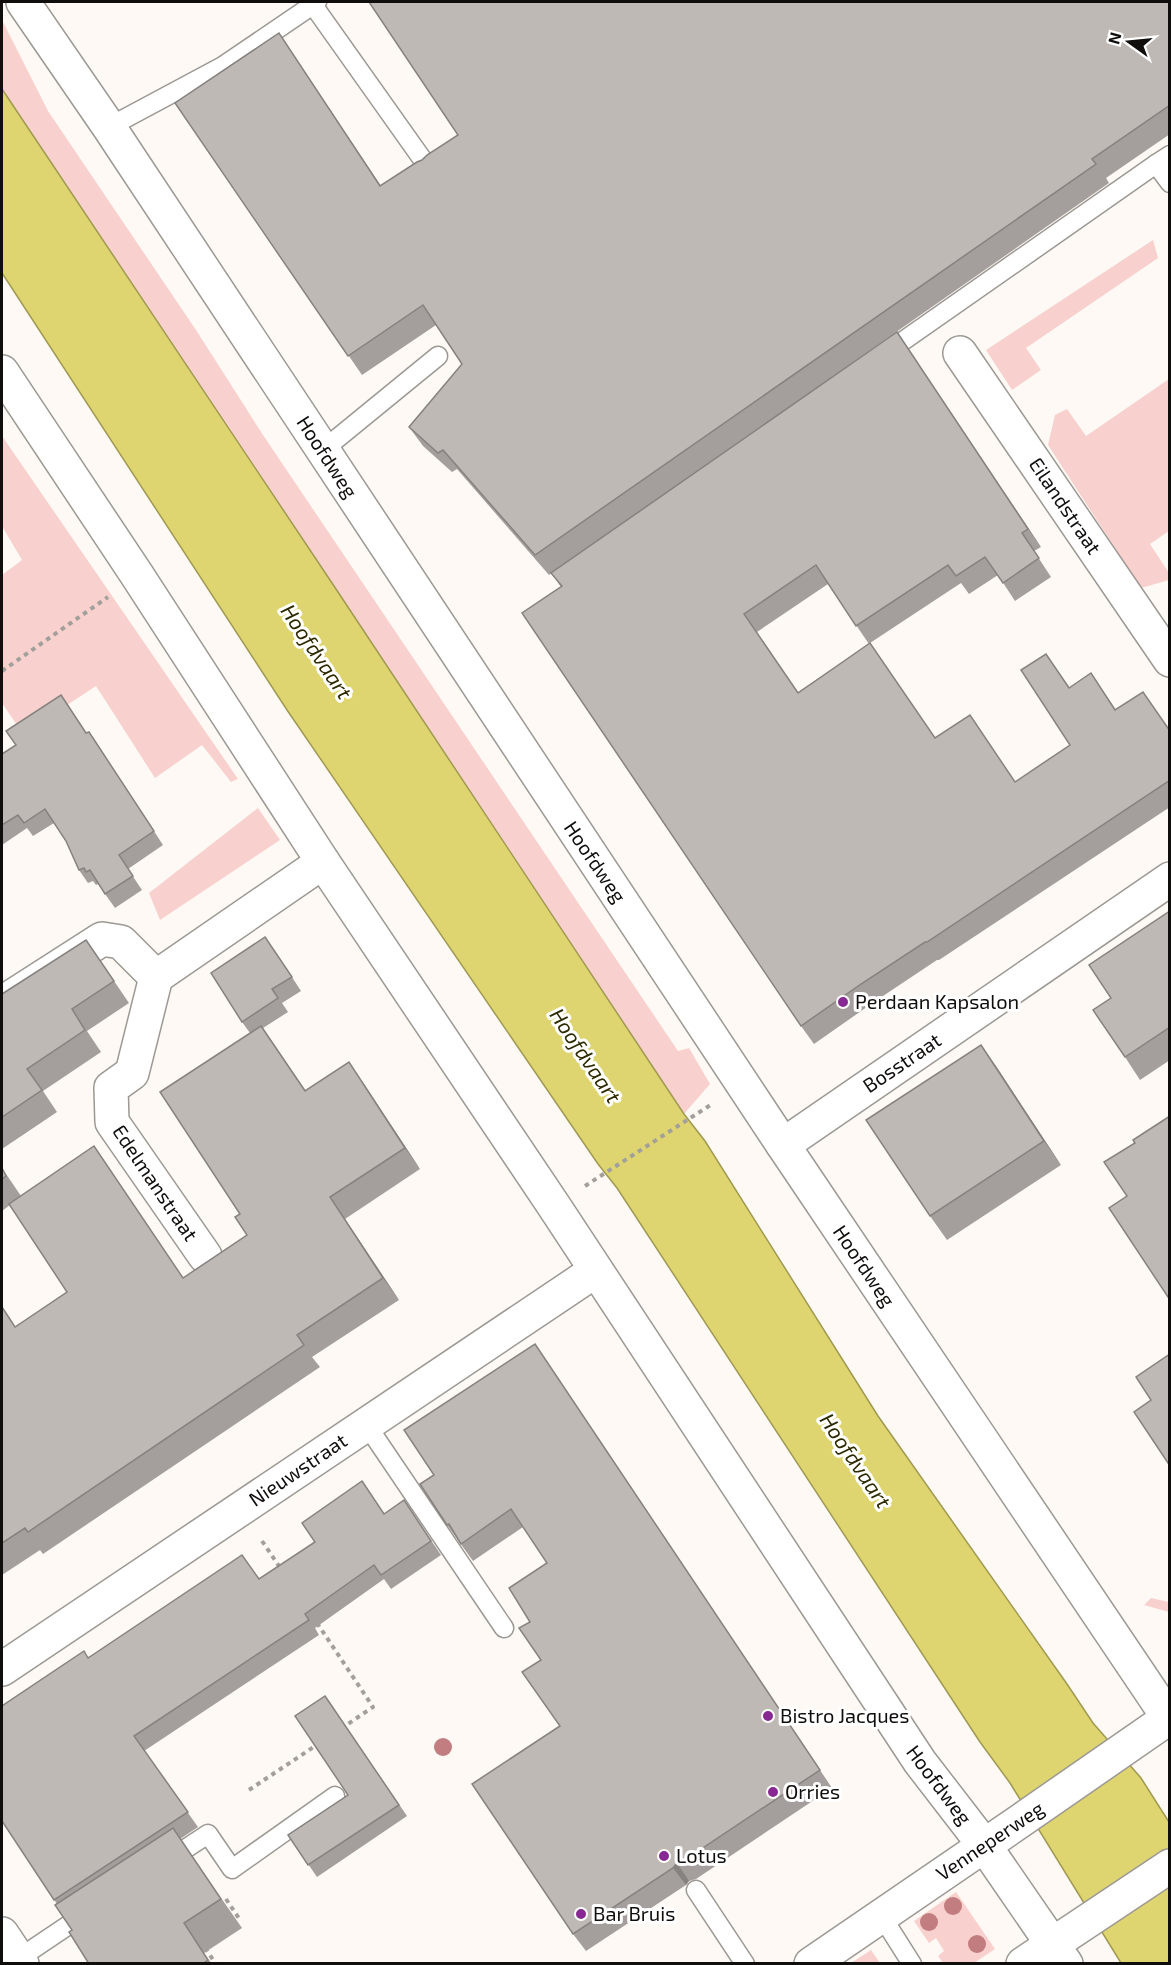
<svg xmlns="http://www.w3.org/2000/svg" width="1171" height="1965" font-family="'Exo 2',sans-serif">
	<rect width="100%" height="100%" fill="#fef9f4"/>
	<g fill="#f8d1ce">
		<polygon points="2,20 48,111 196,330 263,435 678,1051 689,1048 710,1084 684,1114 332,583 2,89"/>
		<polygon points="1153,240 1158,258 1026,348 1041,370 1012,390 986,350"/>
		<polygon points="1169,379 1169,531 1150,544 1169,573 1169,580 1141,588 1048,445 1055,415 1067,409 1086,436"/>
		<polygon points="2,436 238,779 231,782 202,745 155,778 96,686 23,734 2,703 2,575 22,560 2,526"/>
		<polygon points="258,808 280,840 160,920 149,893"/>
		<polygon points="1151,1598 1169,1602 1169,1612 1144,1605"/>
		<polygon points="956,1892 995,1949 974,1963 943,1963 938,1956 944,1951 936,1938 929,1943 914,1921"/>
		<polygon points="871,1950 880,1963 851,1963"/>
	</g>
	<polygon fill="#ded570" stroke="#a09952" stroke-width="1.5" points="2,89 332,583 684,1114 705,1141 878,1416 1067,1684 1093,1723 1141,1778 1169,1822 1169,1963 1121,1963 1010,1783 980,1742 617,1188 598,1164 287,710 2,273"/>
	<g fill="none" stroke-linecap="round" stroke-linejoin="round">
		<defs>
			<g id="lane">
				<polyline points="313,5 430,170"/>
				<polyline points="109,127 223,66 317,2"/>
				<polyline points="1170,155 1156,164 1170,183"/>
				<polyline points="883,355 1156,164"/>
				<polyline points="323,450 438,356"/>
				<polyline points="366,1424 504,1628"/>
				<polyline points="167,1861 208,1834 232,1869 335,1796"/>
				<polyline points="696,1890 745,1964"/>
				<polyline points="881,1915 912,1964"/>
				<polyline points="18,1959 88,1912"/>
			</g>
			<g id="street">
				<polyline points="960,353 1170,660"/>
				<polyline points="2,372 137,575 323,862 554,1206 920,1762 984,1845 1066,1964"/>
				<polyline points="2,1003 102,939 121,942 156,977"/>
				<polyline points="783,1145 1170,879"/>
				<polyline points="205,1256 112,1122 111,1088 132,1073 156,977 323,862"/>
				<polyline points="2,1669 595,1271"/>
				<polyline points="2,1934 22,1964"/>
				<polyline points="811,1964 1023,1819 1170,1717"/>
				<polyline points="1023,1964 1170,1866"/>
			</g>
			<polyline id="secondary" points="23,2 109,127 783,1145 1170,1720"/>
		</defs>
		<use href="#lane" stroke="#9c9893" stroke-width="21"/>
		<use href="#street" stroke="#9c9893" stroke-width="36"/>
		<use href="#secondary" stroke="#9c9893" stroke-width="36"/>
		<g stroke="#a3a09c" stroke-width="4" stroke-dasharray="4.5 4.5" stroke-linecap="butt">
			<polyline points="2,671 108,597"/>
			<polyline points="585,1186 712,1104"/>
			<polyline points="262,1541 281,1569"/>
			<polyline points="317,1623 373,1707 342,1728"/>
			<polyline points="249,1790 318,1744"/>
			<polyline points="226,1899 240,1920"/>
			<polyline points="205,1948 216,1964"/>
		</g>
		<use href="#lane" stroke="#fff" stroke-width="18"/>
		<use href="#street" stroke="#fff" stroke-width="33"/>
		<use href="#secondary" stroke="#fff" stroke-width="33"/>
	</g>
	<g fill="#c17d7f">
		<circle cx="443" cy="1747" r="9"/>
		<circle cx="953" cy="1906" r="9"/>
		<circle cx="929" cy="1922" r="9"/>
		<circle cx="977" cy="1944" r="9"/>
	</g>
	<g fill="#a49f9d" fill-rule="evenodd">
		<polygon points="1170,2 1170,134 1106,178 1109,183 549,575 457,469 452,472 423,446 409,427 462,364 436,325 362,375 175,103 279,33 381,186"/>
		<path d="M 897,332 L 1041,547 L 1034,551 L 1051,577 L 1015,601 L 998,575 L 969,594 L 961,583 L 870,643 L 935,738 L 1016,782 L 1070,745 L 1046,654 L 1070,688 L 1091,673 L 1116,710 L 1170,730 L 1170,807 L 939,960 L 937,960 L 874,1002 L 814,1044 L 801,1026 L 561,587 L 551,573 ZM 828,584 L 869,644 L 798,692 L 757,632 Z"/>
		<polygon points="87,733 98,745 163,845 128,869 142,890 115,908 98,884 96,885 93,881 88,883 79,870 66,841 54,823 33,836 27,828 2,845 2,754"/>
		<polygon points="1170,911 1170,1060 1140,1080 1125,1057"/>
		<polygon points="86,940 129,1003 87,1031 101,1052 43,1091 57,1112 2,1149 2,994"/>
		<polygon points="275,951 301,991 282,1003 288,1012 263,1028 306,1091 364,1084 420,1169 345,1219 399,1300 312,1357 320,1367 43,1554 40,1550 2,1575 2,1306 15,1327 67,1292 10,1205 2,1211 2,1168 21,1196 94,1146 183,1278 247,1235 240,1214 250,1033 242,1022"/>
		<polygon points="981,1045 1061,1165 947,1240 930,1216"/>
		<polygon points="535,1344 832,1788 696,1879 689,1881 686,1885 586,1951 573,1934 560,1726 530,1622 547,1563 523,1527 473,1561 447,1525 434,1475"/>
		<polygon points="404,1500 441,1555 391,1589 384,1579 315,1628 319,1635 144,1751 198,1827 180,1839 242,1928 204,1953 212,1964 89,1964 72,1930 57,1904 2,1821 88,1657 259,1579 384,1514"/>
		<polygon points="325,1696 407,1816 317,1877 288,1835 348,1795"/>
	</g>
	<g fill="#86827f">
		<polygon points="279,33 292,53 394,206 380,186"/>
		<polygon points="897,332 909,350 1041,547 1028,529"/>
		<polygon points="981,1045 998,1069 1061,1165 1044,1141"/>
		<polygon points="349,1062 364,1084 420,1169 405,1148"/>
		<polygon points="330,1197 345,1219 399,1300 383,1278"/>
		<polygon points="677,1863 689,1881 686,1885 673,1868"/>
	</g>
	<g fill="#bfb9b6" stroke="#86827f" stroke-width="1.5">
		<polygon points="369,2 1170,2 1170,105 1092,159 1096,164 535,555 443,450 438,453 409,427 462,364 423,305 348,356 175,103 279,33 380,186 417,162 422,160 427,155 458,135"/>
		<polygon points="897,332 1028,529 1022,533 1039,558 1003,583 985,557 956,576 948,565 856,626 816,565 744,614 798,693 870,643 935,738 970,715 1015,782 1070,745 1021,670 1046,654 1069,688 1091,673 1115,710 1143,692 1170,731 1170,780 927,942 925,942 861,984 801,1026 522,613 562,586 551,573"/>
		<polygon points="61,695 86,733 89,732 154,831 119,855 133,876 105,894 90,870 86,872 84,868 79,870 66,841 45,809 24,823 18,815 2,825 2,754 16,745 6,731"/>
		<polygon points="1170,911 1170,1027 1125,1057 1093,1010 1111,998 1089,965"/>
		<polygon points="265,937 292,977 272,989 278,998 242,1022 211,973"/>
		<polygon points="86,940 114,981 72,1009 85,1030 27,1069 42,1090 2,1117 2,994"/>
		<polygon points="261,1026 305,1091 349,1062 405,1148 330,1197 383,1278 297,1335 304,1345 28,1532 25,1528 2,1543 2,1307 15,1327 67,1292 9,1204 94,1146 183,1278 247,1235 235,1217 240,1214 160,1092"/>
		<polygon points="981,1045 1044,1141 930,1216 866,1120"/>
		<polygon points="1170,1116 1170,1300 1109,1208 1127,1196 1104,1162 1135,1143 1133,1140"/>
		<polygon points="2,1168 6,1176 2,1179"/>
		<polygon points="535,1344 820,1770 683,1861 677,1863 673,1868 573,1934 472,1784 560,1726 522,1672 541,1660 519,1628 530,1622 509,1588 547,1563 511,1509 461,1544 449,1524 447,1525 420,1484 434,1475 404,1430"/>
		<polygon points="1170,1354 1170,1462 1168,1463 1134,1412 1151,1400 1136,1377"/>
		<polygon points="362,1481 384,1514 404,1500 431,1541 381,1575 374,1565 305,1614 309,1620 134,1736 188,1812 54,1900 2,1821 2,1706 84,1651 88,1658 242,1555 259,1579 315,1542 302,1523"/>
		<polygon points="325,1696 399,1805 308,1865 288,1835 348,1795 295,1716"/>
		<polygon points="173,1828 221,1899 184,1923 208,1960 202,1964 89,1964 69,1932 72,1930 55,1905"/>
	</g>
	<g fill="#882892" stroke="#fff" stroke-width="2">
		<circle cx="843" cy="1002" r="6"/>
		<circle cx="768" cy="1716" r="6"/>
		<circle cx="773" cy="1792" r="6"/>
		<circle cx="664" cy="1856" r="6"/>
		<circle cx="581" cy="1914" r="6"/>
	</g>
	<g text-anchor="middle" stroke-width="6" stroke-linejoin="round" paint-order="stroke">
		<g font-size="20" fill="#100e0d" stroke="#fff">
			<text transform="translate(327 457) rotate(57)" y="7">Hoofdweg</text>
			<text transform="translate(1065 506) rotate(56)" y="7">Eilandstraat</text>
			<text transform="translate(595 862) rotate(56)" y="7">Hoofdweg</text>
			<text transform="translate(902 1063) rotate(-34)" y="7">Bosstraat</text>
			<text transform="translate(155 1183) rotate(56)" y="7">Edelmanstraat</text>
			<text transform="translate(864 1266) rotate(56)" y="7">Hoofdweg</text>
			<text transform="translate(298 1470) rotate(-34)" y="7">Nieuwstraat</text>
			<text transform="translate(939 1785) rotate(53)" y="7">Hoofdweg</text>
			<text transform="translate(990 1841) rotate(-34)" y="7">Venneperweg</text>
		</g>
		<g font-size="20" fill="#100e0d" stroke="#fff" text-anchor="start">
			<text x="855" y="1009">Perdaan Kapsalon</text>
			<text x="780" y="1723">Bistro Jacques</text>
			<text x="785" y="1799">Orries</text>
			<text x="676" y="1863">Lotus</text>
			<text x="593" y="1921">Bar Bruis</text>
		</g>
		<g font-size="21" font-style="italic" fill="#2e2a00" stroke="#fff">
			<text transform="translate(316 652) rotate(56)" y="7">Hoofdvaart</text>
			<text transform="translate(585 1056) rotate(56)" y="7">Hoofdvaart</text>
			<text transform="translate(855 1461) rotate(56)" y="7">Hoofdvaart</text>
		</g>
	</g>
	<rect width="1171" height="1965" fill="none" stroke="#100e0d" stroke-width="6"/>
	<g transform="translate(1129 42) rotate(285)" stroke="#ffffff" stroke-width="4.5" paint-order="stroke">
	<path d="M0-4.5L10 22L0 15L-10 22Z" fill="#100e0d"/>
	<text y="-9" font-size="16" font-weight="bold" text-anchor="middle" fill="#100e0d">N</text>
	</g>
</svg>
